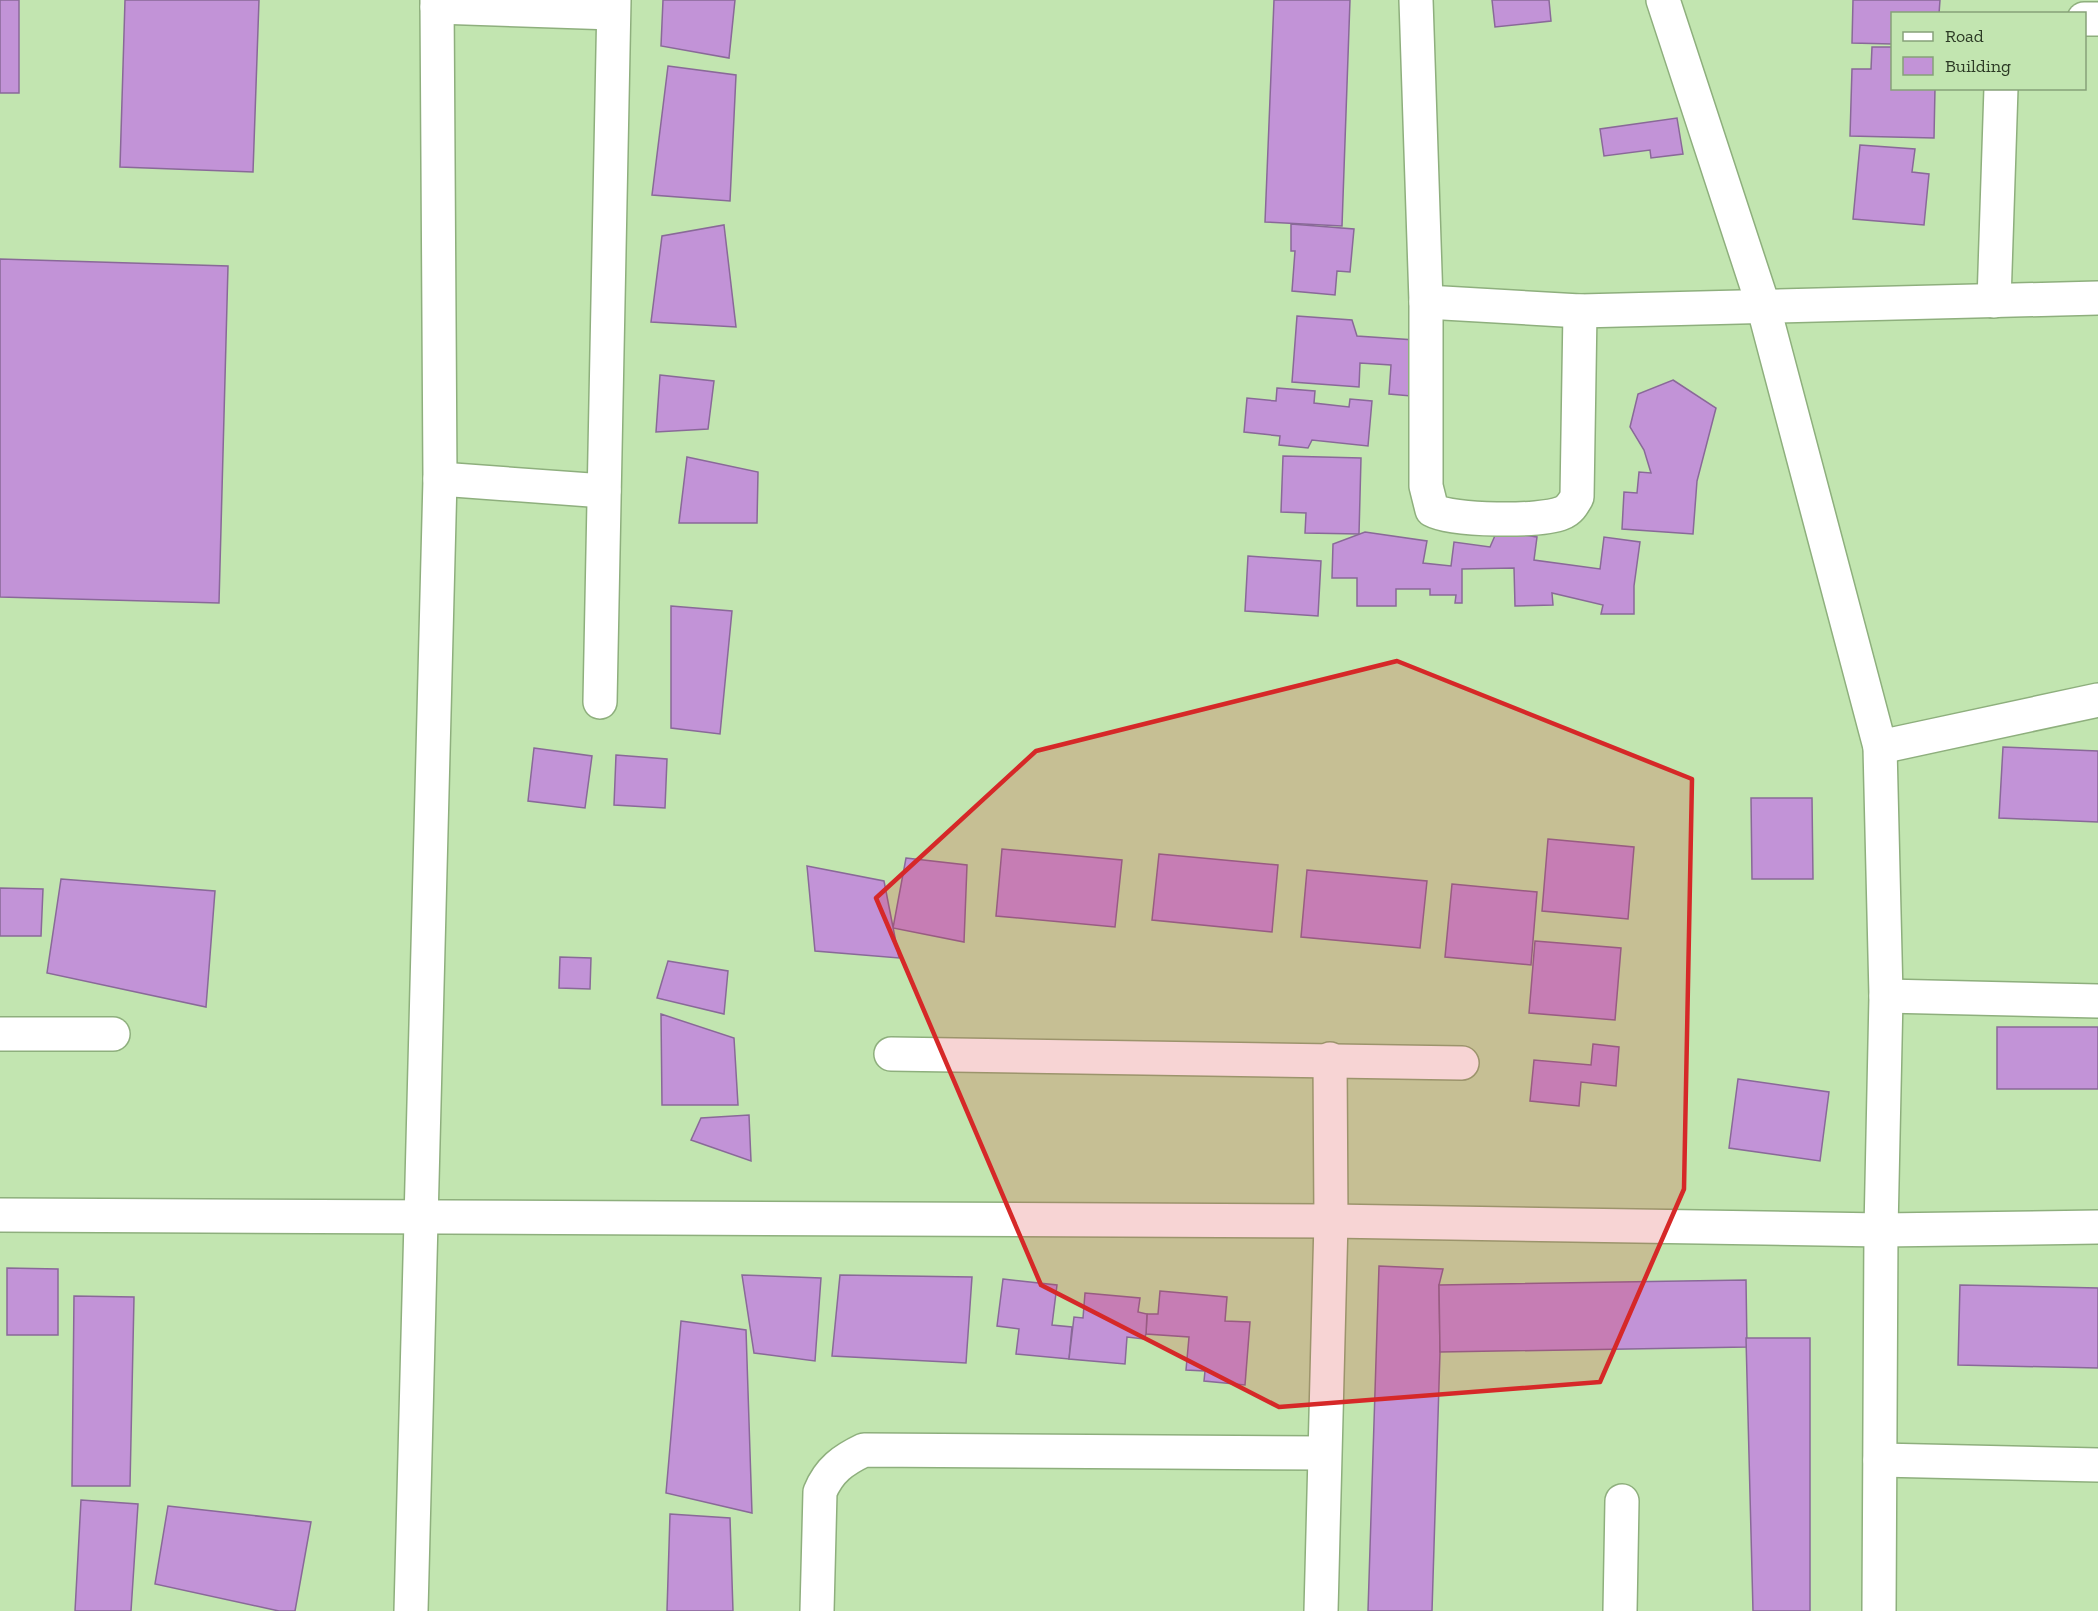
<svg xmlns="http://www.w3.org/2000/svg" width="2098" height="1611" font-family="'Zilla Slab',serif">
	<rect width="100%" height="100%" fill="#c2e5b0"/>
	<g fill="#c293d7" stroke="#896998" stroke-width="1.5">
		<rect x="0" y="0" width="19" height="93"/>
		<polygon points="125,0 259,0 253,172 120,167"/>
		<polygon points="663,0 735,0 729,58 661,46"/>
		<polygon points="1274,0 1350,0 1342,226 1265,222"/>
		<polygon points="1492,0 1549,0 1551,21 1495,27"/>
		<polygon points="1853,0 1940,0 1939,14 1892,14 1892,44 1852,43"/>
		<polygon points="1872,47 1892,47 1892,88 1935,88 1934,138 1850,136 1852,69 1871,69"/>
		<polygon points="668,66 736,75 730,201 652,195"/>
		<polygon points="1677,118 1683,154 1651,158 1650,150 1604,156 1600,129"/>
		<polygon points="1860,145 1915,149 1912,172 1929,174 1924,225 1853,219"/>
		<polygon points="1291,224 1354,229 1350,272 1337,271 1335,295 1292,291 1295,251 1291,251"/>
		<polygon points="724,225 736,327 651,322 662,236"/>
		<polygon points="0,259 228,266 219,603 0,597"/>
		<polygon points="1297,316 1352,320 1357,336 1415,340 1411,396 1389,394 1391,365 1360,363 1359,387 1292,382"/>
		<polygon points="660,375 714,381 708,429 656,432"/>
		<polygon points="1673,380 1716,408 1697,481 1693,534 1622,529 1624,492 1637,493 1639,472 1651,473 1644,450 1630,427 1638,394"/>
		<polygon points="1277,388 1315,391 1314,403 1349,407 1350,399 1372,401 1368,446 1312,440 1308,448 1279,445 1280,436 1244,432 1247,398 1276,401"/>
		<polygon points="1283,456 1361,458 1359,534 1305,533 1306,513 1281,512"/>
		<polygon points="687,457 758,472 757,523 679,523"/>
		<polygon points="1497,531 1537,537 1534,560 1600,569 1604,537 1640,542 1634,586 1634,614 1601,614 1603,605 1552,593 1553,605 1515,606 1514,568 1462,569 1462,603 1455,603 1456,595 1430,595 1430,589 1396,589 1396,606 1357,606 1357,578 1332,578 1333,544 1365,532 1427,541 1423,563 1451,566 1454,542 1490,547"/>
		<polygon points="1248,556 1321,561 1318,616 1245,611"/>
		<polygon points="671,606 732,611 720,734 671,728"/>
		<polygon points="2003,747 2098,751 2098,822 1999,818"/>
		<polygon points="534,748 592,756 585,808 528,801"/>
		<polygon points="616,755 667,759 665,808 614,805"/>
		<polygon points="1751,798 1812,798 1813,879 1752,879"/>
		<polygon points="1548,839 1634,847 1628,919 1542,911"/>
		<polygon points="1002,849 1122,860 1115,927 996,916"/>
		<polygon points="1159,854 1278,865 1272,932 1152,920"/>
		<polygon points="906,858 967,865 964,942 893,928"/>
		<polygon points="807,866 884,881 899,958 815,951"/>
		<polygon points="1307,870 1427,881 1420,948 1301,937"/>
		<polygon points="61,879 215,891 206,1007 47,973"/>
		<polygon points="1452,884 1537,892 1531,965 1445,957"/>
		<polygon points="0,888 43,889 41,936 0,936"/>
		<polygon points="1535,941 1621,948 1615,1020 1529,1013"/>
		<polygon points="560,957 591,958 590,989 559,988"/>
		<polygon points="668,961 728,971 724,1014 657,998"/>
		<polygon points="661,1014 734,1038 738,1105 662,1105"/>
		<rect x="1997" y="1027" width="101" height="62"/>
		<polygon points="1593,1044 1619,1047 1616,1086 1581,1082 1579,1106 1530,1101 1534,1060 1591,1065"/>
		<polygon points="1738,1079 1829,1092 1820,1161 1729,1148"/>
		<polygon points="749,1115 751,1161 691,1140 701,1118"/>
		<polygon points="1379,1266 1443,1269 1439,1285 1440,1352 1432,1611 1368,1611"/>
		<polygon points="7,1268 58,1269 58,1335 7,1335"/>
		<polygon points="742,1275 821,1278 815,1361 754,1353"/>
		<polygon points="840,1275 972,1277 966,1363 832,1356"/>
		<polygon points="1003,1279 1057,1285 1052,1325 1072,1327 1069,1359 1016,1354 1019,1329 997,1326"/>
		<polygon points="1746,1280 1747,1347 1440,1352 1439,1285"/>
		<polygon points="1960,1285 2098,1288 2098,1368 1958,1365"/>
		<polygon points="1160,1291 1227,1297 1225,1321 1250,1322 1245,1385 1204,1381 1205,1371 1186,1370 1189,1337 1146,1334 1147,1314 1158,1314"/>
		<polygon points="1085,1293 1140,1298 1138,1312 1147,1314 1146,1334 1144,1339 1127,1337 1125,1364 1069,1359 1074,1317 1083,1318"/>
		<polygon points="74,1296 134,1297 130,1486 72,1486"/>
		<polygon points="681,1321 746,1330 752,1513 666,1493"/>
		<polygon points="1746,1338 1810,1338 1810,1611 1753,1611"/>
		<polygon points="81,1500 138,1504 131,1611 75,1611"/>
		<polygon points="168,1506 311,1522 295,1611 279,1611 155,1584"/>
		<polygon points="670,1514 730,1518 733,1611 667,1611"/>
	</g>
	<g fill="none" stroke-linecap="round" stroke-linejoin="round">
		<defs>
			<g id="minor">
				<path d="M 1416,0 L 1426,302 L 1426,486 L 1432,510 C 1452,521 1541,522 1562,513 C 1570,510 1573,504 1577,497 L 1580,311"/>
				<polyline points="1663,0 1763,305 1880,747 1886,996 1881,1230 1879,1611"/>
				<polyline points="437,7 613,13"/>
				<polyline points="2084,19 2098,19"/>
				<polyline points="1994,301 2001,88"/>
				<polyline points="1426,302 1580,311 2098,298"/>
				<polyline points="440,479 604,491"/>
				<polyline points="600,702 614,0"/>
				<polyline points="1880,747 2098,700"/>
				<polyline points="1886,996 2098,1001"/>
				<polyline points="0,1034 113,1034"/>
				<polyline points="891,1054 1462,1063"/>
				<polyline points="0,1215 1331,1221 1881,1230 2098,1227"/>
				<polyline points="1880,1460 2098,1465"/>
				<polyline points="411,1611 440,479 437,0"/>
				<path d="M 817,1611 L 820,1492 C 829,1470 843,1460 864,1450 L 1323,1453"/>
				<polyline points="1321,1611 1331,1221 1330,1059"/>
				<polyline points="1620,1611 1622,1501"/>
			</g>
		</defs>
		<use href="#minor" stroke="#8eaf7d" stroke-width="36"/>
		<use href="#minor" stroke="#fff" stroke-width="33"/>
	</g>
	<path fill="#d62828" fill-opacity="0.2" stroke="#d62828" stroke-width="4.5" stroke-linejoin="round" d="M 1397,661 L 1692,779 L 1684,1189 L 1600,1382 L 1279,1407 L 1041,1285 L 876,898 L 1036,751 Z"/>
	<rect x="1891" y="12" width="195" height="78" fill="#c2e5b0" stroke="#86a178" stroke-width="1.5"/>
	<rect x="1903" y="32" width="30" height="9" fill="#ffffff" stroke="#86a178" stroke-width="1.5"/>
	<text x="1945" y="42" font-size="18" fill="#2c3a25">Road</text>
	<rect x="1903" y="57" width="30" height="18" fill="#c293d7" stroke="#86a178" stroke-width="1.5"/>
	<text x="1945" y="72" font-size="18" fill="#2c3a25">Building</text>
</svg>
